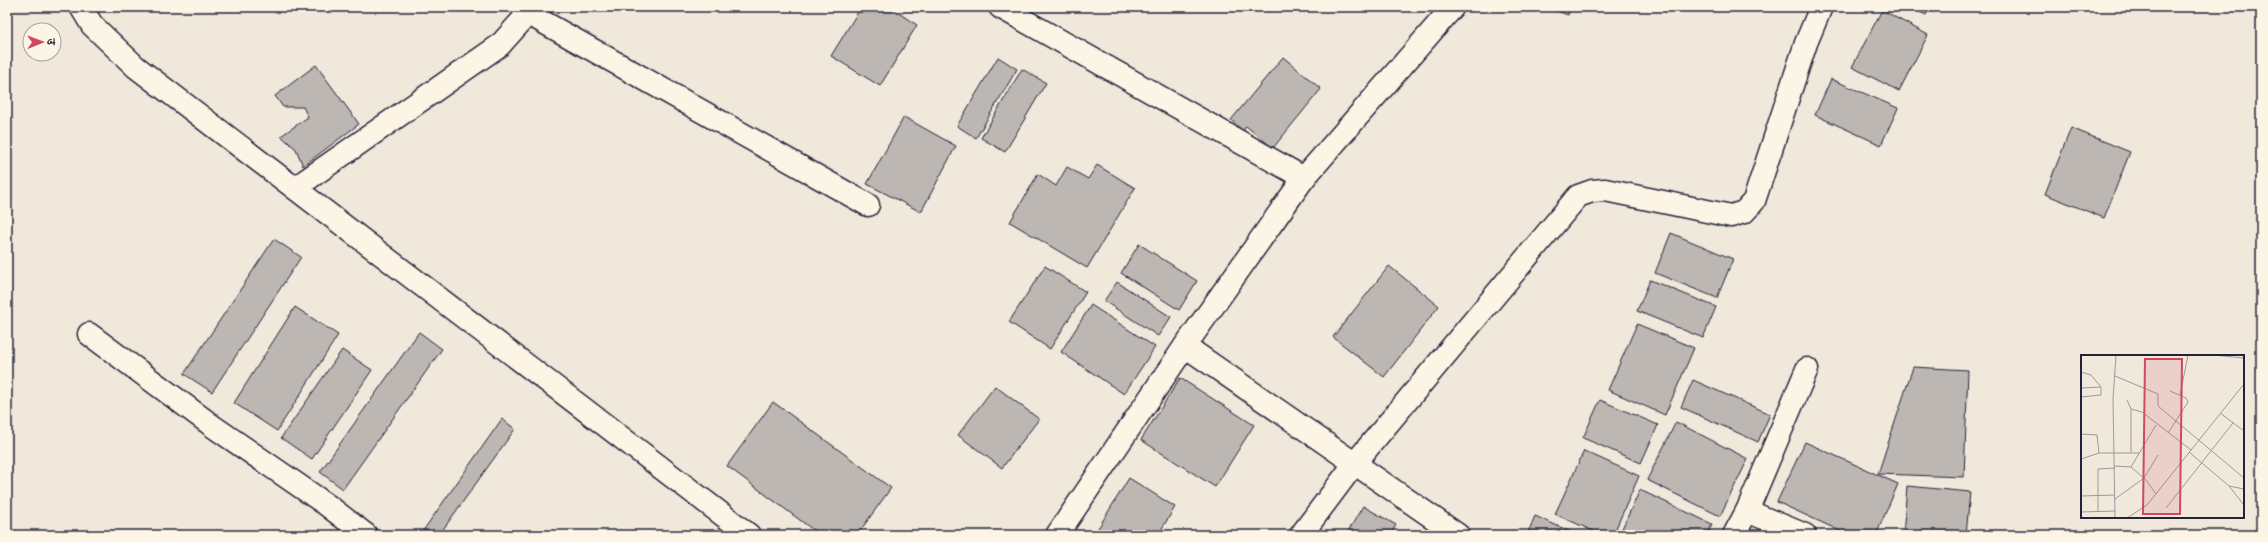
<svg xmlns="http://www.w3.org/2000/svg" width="2268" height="542" font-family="Dekko,'Playpen Sans Deva',sans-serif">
	<rect width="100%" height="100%" fill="#efe8db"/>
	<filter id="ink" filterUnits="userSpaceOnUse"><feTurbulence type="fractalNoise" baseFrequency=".025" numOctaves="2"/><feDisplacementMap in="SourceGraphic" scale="8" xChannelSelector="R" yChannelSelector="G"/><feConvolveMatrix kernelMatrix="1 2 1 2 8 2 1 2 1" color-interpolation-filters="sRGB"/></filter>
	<g filter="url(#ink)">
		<g fill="#bcb7b3" stroke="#22223b">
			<polygon points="861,7 889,7 917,25 880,86 831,56"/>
			<polygon points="1546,7 1571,7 1568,15"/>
			<polygon points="1909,7 1930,7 1926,15"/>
			<polygon points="1882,10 1928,35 1899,91 1852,67"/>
			<polygon points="998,57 1017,69 976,138 957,126"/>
			<polygon points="1283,57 1321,89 1273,148 1246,126 1243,131 1231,120"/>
			<rect x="2260" y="57" width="1" height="60"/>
			<polygon points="316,65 359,124 303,166 296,149 281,136 308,117 303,107 283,107 275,96"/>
			<polygon points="1022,69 1046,83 1005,152 981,138"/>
			<polygon points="1831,79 1898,108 1881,145 1815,115"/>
			<polygon points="904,117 956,146 921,212 867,184"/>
			<polygon points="2071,128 2130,152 2104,218 2045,194"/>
			<polygon points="1097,165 1135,188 1087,268 1010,222 1038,174 1056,186 1067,167 1088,179"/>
			<polygon points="1671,233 1733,259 1717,298 1655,273"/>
			<polygon points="274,239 301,257 212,392 184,374"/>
			<polygon points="1139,244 1197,281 1179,310 1121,273"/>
			<polygon points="1045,266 1086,292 1050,349 1009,322"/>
			<polygon points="1389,266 1439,306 1384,377 1333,337"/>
			<polygon points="1650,280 1716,307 1703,338 1637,311"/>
			<polygon points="1117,282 1171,317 1158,336 1104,301"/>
			<polygon points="1091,305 1155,347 1124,394 1061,352"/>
			<polygon points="295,307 338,335 277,431 234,403"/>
			<polygon points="1637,324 1694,348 1665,415 1608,390"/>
			<polygon points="419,332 442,349 343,489 320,472"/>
			<polygon points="342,350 372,370 312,459 281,438"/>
			<polygon points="1913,367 1968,370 1964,477 1878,474"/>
			<polygon points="1180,378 1254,425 1215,487 1141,440"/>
			<polygon points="1693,380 1770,414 1758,442 1681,407"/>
			<polygon points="995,386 1039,419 1002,468 958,435"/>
			<polygon points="1600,400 1658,425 1641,463 1583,438"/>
			<polygon points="773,402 891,488 857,535 820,535 727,466"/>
			<polygon points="502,419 515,429 439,535 420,535"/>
			<polygon points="1676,422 1748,459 1720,516 1647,480"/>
			<polygon points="1805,442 1898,484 1876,535 1849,535 1777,502"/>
			<polygon points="1584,451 1639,476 1613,535 1602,535 1555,514"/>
			<polygon points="1129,478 1175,507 1158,535 1094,535"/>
			<polygon points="1907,486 1970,492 1966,535 1903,535"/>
			<polygon points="1640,490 1712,524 1707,535 1619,535"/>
			<polygon points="1363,506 1396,525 1390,535 1346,535"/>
			<polygon points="1535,516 1578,535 1527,535"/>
		</g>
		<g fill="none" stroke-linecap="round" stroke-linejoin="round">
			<defs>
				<g id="minor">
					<polyline points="523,7 529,14 868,205"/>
					<polyline points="1000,7 1304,178"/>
					<polyline points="295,188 500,45 534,7"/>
					<polyline points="89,334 214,427 327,505 366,535"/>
					<polyline points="1185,346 1458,535"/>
					<polyline points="1747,511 1805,535"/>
					<polyline points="1057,535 1185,346 1304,178 1453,7"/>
					<polyline points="1301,535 1355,463 1578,196 1592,191 1605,190 1731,216 1744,212 1754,201 1806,43 1821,7"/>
					<polyline points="1734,535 1747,511 1807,369"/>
				</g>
				<polyline id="major" points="81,7 92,25 136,67 749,535"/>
			</defs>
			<use href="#minor" stroke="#22223b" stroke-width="25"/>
			<use href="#major" stroke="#22223b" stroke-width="25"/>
			<use href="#minor" stroke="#fcf5e5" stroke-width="22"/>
			<use href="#major" stroke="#fcf5e5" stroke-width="22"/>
		</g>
	</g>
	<g transform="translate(2081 355)">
		<rect width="163" height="163" fill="#efe8db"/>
		<path fill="none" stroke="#9d999b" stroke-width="1" d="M 132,0 L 163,3M 0,17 L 10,20 L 20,32 L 0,33M 34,21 L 77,39 L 77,51 L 163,123M 99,40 L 107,0M 0,42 L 20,40 L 20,32M 46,45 L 50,54 L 50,97M 50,54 L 61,57 L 110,95M 139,58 L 163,76M 87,78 L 107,47 L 105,43 L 89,36M 0,79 L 16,80 L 18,98M 108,97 L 148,131 L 163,134M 0,104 L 18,98 L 58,98M 34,111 L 50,112 L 65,125 L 75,139M 50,112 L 75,70M 148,131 L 163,150M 0,141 L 34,140M 34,144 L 63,123 L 77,100M 85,153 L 152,68M 17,156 L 17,114 L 34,113M 0,157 L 34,156M 34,163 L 32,44 L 35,0M 46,163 L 66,150 L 163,29"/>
		<path fill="#d1495b" fill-opacity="0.15" stroke="#d1495b" stroke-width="2" d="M 64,4 L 101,4 L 99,159 L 62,159 Z"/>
		<rect width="163" height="163" fill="none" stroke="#22223b" stroke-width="2"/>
	</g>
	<rect width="2268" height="542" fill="none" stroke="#fcf5e5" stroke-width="24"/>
	<rect x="12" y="12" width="2244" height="518" fill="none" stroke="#22223b" stroke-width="1.5" filter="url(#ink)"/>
	<g transform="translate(42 42) rotate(89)"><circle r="19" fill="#fcf5e5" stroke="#a5a1a1"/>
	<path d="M0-3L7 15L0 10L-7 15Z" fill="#d1495b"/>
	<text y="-6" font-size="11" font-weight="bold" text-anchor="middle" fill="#22223b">उ</text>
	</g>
</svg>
